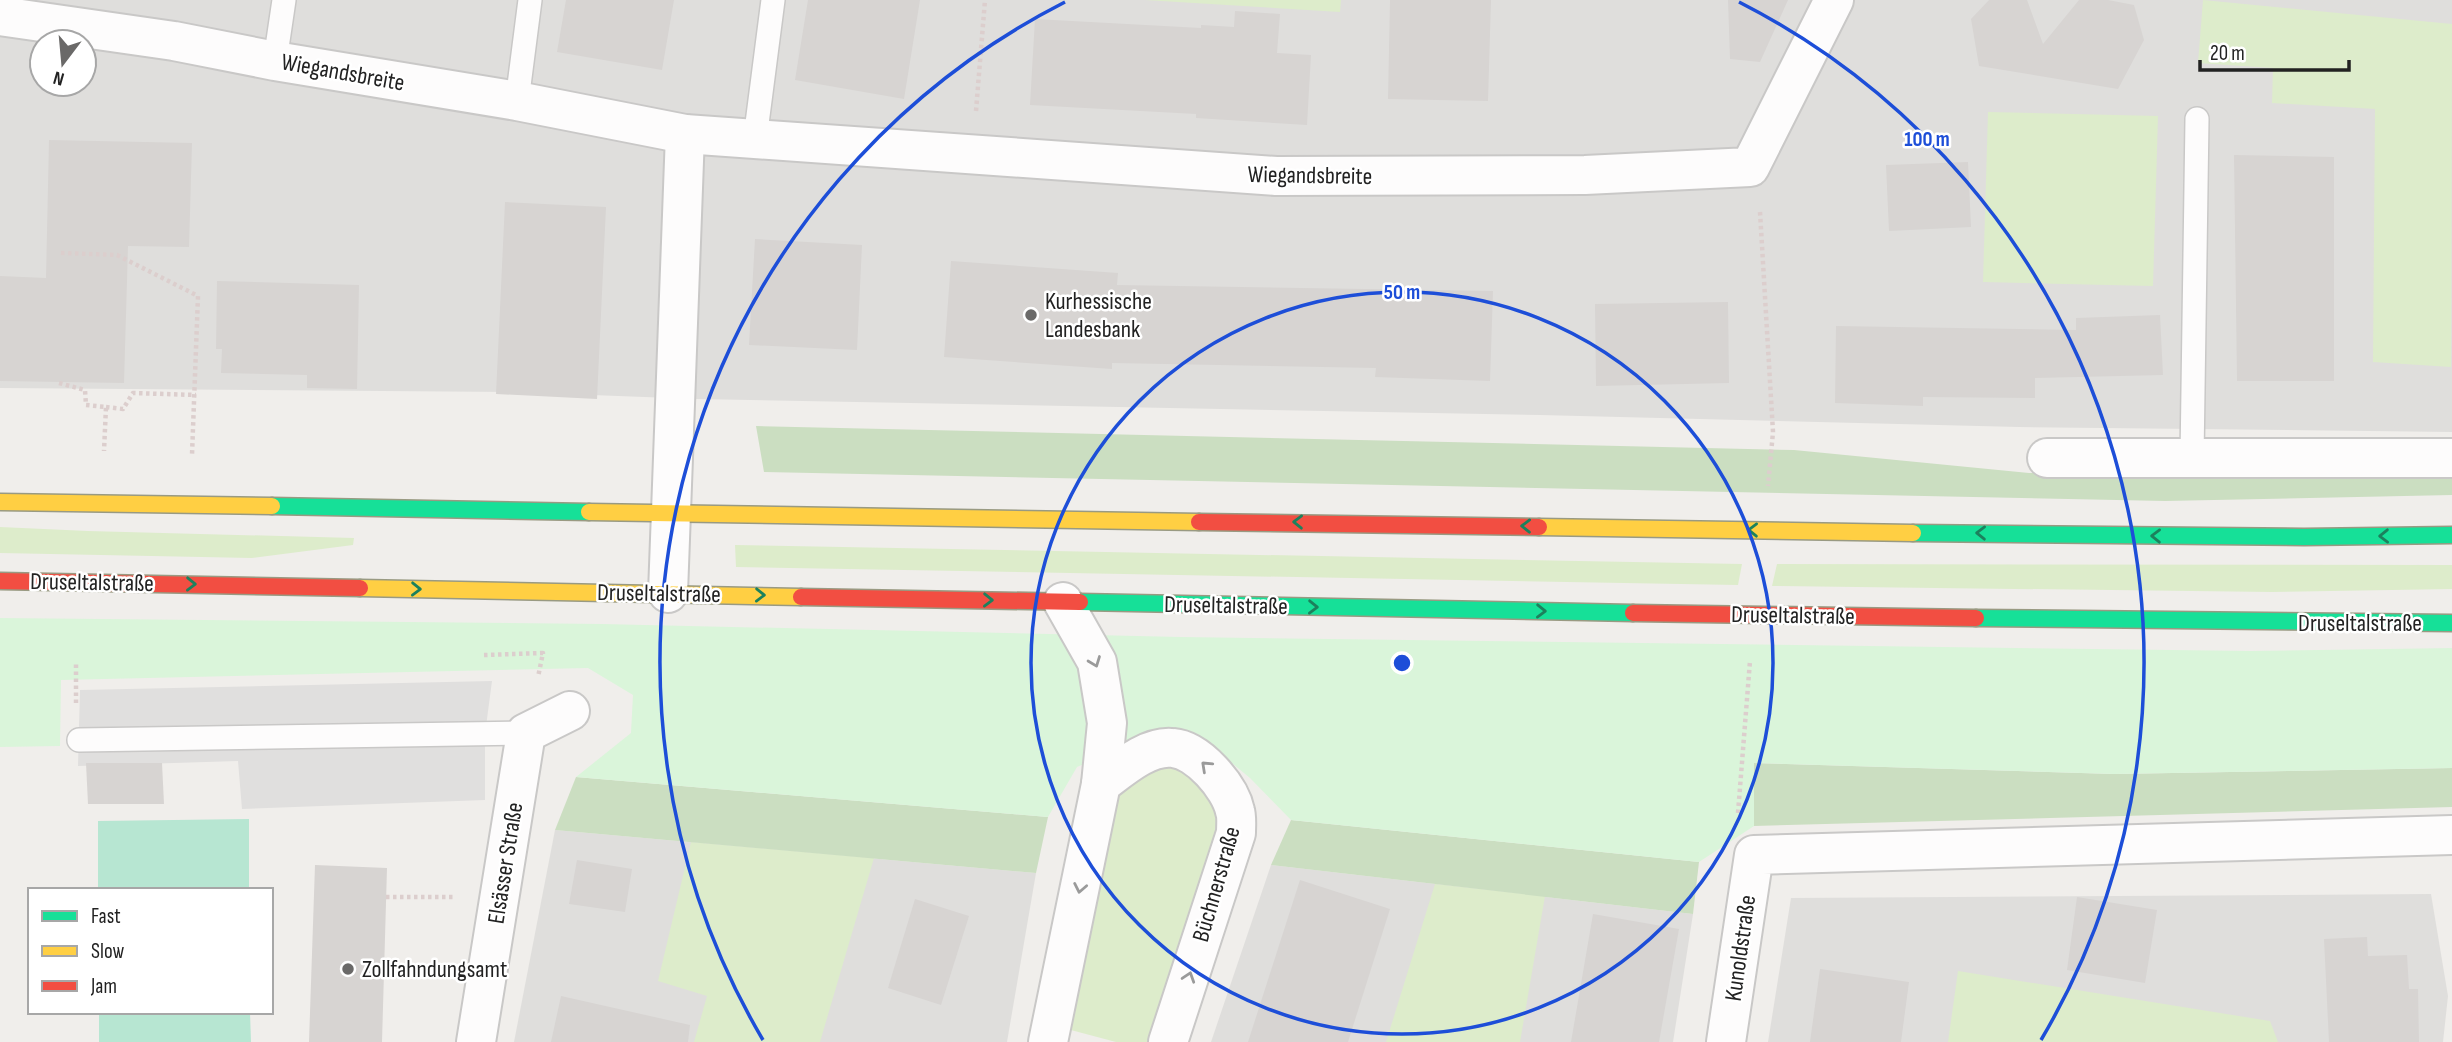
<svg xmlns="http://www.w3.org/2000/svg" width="2452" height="1042" font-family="'Sofia Sans Condensed',sans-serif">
	<rect width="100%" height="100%" fill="#f0eeeb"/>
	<g fill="#dfdedc" fill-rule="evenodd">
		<path d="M 0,0 L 2452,0 L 2452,432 L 2019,427 L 1540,415 L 697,399 L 513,392 L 0,388 ZM 42,42 L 84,42 L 84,84 L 42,84 Z"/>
		<polygon points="555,830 1036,873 1007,1042 514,1042"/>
		<polygon points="1271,865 1693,914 1673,1042 1211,1042"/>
		<polygon points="2431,894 2448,996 2443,1042 1768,1042 1791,898"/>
	</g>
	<g fill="#ddeccb">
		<polygon points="1145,0 1341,0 1340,12"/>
		<polygon points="2203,0 2452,24 2451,367 2373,362 2375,109 2272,103 2273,68 2198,63"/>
		<polygon points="1988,112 2158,116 2153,286 1983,282"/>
		<polygon points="0,527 88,531 354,538 353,545 252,558 0,553"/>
		<polygon points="735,545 1742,564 1738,585 736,567"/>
		<polygon points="1777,564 2452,565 2452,589 2272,592 1772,586"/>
		<polygon points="1173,748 1235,810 1168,1042 1116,1042 1052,1025 1101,784"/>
		<polygon points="691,842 874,858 820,1042 694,1042 707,996 658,981"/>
		<polygon points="1435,884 1545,896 1520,1042 1386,1042"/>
		<polygon points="1958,971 2270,1021 2278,1042 1948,1042"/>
	</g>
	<g fill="#cbdec1">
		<polygon points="756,426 1794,450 2029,473 2452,473 2452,495 2165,501 764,472"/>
		<polygon points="1754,763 2114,774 2452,768 2452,807 1754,826"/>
		<polygon points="576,777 1048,817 1036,873 555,830"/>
		<polygon points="1291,820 1699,862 1693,914 1271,865"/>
	</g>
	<polygon fill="#daf5da" points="0,618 602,624 1181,637 2251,651 2452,648 2452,768 2114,774 1754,763 1754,826 1699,862 1291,820 1250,778 1204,740 1140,740 1077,767 1048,817 576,777 631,733 633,695 588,668 61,680 60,746 0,747"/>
	<g fill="#b7e6d2">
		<polygon points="249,819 249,890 98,890 98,821"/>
		<polygon points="99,1012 250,1012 251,1042 99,1042"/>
	</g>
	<polygon fill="#e0dfde" points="492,681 485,734 485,800 242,809 238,761 78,766 80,690"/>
	<g fill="#d7d4d2">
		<polygon points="566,0 674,0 662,70 557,52"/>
		<polygon points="808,0 920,0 904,99 795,80"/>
		<polygon points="1390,0 1491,0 1488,101 1388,99"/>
		<polygon points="1728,0 1788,0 1760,62 1730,59"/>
		<polygon points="1989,0 2027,0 2043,44 2079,0 2108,0 2134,5 2144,40 2118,89 1979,66 1971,19"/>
		<polygon points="1235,11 1280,14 1277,53 1311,55 1307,125 1196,118 1196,114 1030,105 1035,19 1201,28 1201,25 1234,27"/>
		<polygon points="49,140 192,143 189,247 128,246 124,383 0,381 0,276 46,278"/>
		<polygon points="2234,155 2334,157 2334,381 2237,381"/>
		<polygon points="1968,162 1971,227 1889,231 1886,165"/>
		<polygon points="505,202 606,207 597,399 496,394"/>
		<polygon points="755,239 862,245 857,350 749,345"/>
		<polygon points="951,261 1118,273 1117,285 1493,291 1490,381 1375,377 1376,368 1112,363 1112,369 944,357"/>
		<polygon points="217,281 359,285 357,389 307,388 307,375 221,373 222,349 216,349"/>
		<polygon points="1728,302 1729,383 1596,386 1595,304"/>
		<polygon points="2160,315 2163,375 2035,378 2035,398 1923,397 1923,406 1835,403 1836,326 2076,330 2076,318"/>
		<polygon points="86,763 162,763 164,804 88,804"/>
		<polygon points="577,860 632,869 625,912 569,904"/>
		<polygon points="315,865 387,868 382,1042 309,1042"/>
		<polygon points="1300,880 1390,909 1348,1042 1248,1042"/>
		<polygon points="2077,897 2157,910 2145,983 2067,970"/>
		<polygon points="915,899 969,916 941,1005 888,988"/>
		<polygon points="1593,914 1679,929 1659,1042 1571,1042"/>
		<polygon points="2367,937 2368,956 2407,955 2409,989 2418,989 2419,1042 2329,1042 2324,939"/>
		<polygon points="1820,969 1909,982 1901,1042 1810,1042"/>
		<polygon points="561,996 690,1025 688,1042 551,1042"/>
	</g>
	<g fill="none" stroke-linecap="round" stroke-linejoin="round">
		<defs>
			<g id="lane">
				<polyline points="275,61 284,0"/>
				<polyline points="517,101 530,0"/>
				<polyline points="755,139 773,0"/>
				<polyline points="2192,458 2197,119"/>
				<polyline points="79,740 526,733"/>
			</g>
			<g id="street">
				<polyline points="0,16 174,41 275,61 517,101 685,134 1276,176 1585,175 1750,167 1834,0"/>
				<polyline points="2047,458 2452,458"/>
				<polyline points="668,593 685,134"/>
				<polyline points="1063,602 1097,662 1107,723 1101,784"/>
				<polyline points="476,1042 526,733 570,711"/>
				<path d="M 1048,1042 L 1101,784 C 1120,770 1147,745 1173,748 C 1198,750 1230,787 1235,811 C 1237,817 1236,826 1236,833 L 1168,1042"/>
				<polyline points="1726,1042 1754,855 2452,835"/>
			</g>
			<g id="fast">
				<polyline points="272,506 589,512"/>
				<polyline points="1913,533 2304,537 2452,535"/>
				<polyline points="1080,602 1633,613"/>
				<polyline points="1976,618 2452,623"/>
			</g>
			<g id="slow">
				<polyline points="0,502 272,506"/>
				<polyline points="589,512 1199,522"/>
				<polyline points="1539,527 1913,533"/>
				<polyline points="360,588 801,597"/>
			</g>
			<g id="jam">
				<polyline points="1199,522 1539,527"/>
				<polyline points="0,581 360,588"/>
				<polyline points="801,597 1080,602"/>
				<polyline points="1633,613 1976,618"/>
			</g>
		</defs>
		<use href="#lane" stroke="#c9c8c7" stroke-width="26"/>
		<use href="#street" stroke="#c9c8c7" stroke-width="42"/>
		<use href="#fast" stroke="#999a82" stroke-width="19"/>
		<use href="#slow" stroke="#999a82" stroke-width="19"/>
		<use href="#jam" stroke="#999a82" stroke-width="19"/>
		<g stroke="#dccecd" stroke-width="4.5" stroke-dasharray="3.5 3.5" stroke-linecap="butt">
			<polyline points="976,111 985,0"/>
			<polyline points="1760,212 1773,432 1768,486"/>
			<polyline points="61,253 117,255 198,296 192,455"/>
			<polyline points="59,383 85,390 86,405 106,407 104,451"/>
			<polyline points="106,407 123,409 133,393 196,395"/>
			<polyline points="484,655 543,653 538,677"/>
			<polyline points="76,703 76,662"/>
			<polyline points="1738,813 1750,661"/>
			<polyline points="386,897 453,897"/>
		</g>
		<use href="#lane" stroke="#fdfcfc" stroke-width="23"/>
		<use href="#street" stroke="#fdfcfc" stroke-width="38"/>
		<use href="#fast" stroke="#16e098" stroke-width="16"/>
		<use href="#slow" stroke="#ffcf43" stroke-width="16"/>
		<use href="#jam" stroke="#f24e42" stroke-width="16"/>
	</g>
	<defs><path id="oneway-chevron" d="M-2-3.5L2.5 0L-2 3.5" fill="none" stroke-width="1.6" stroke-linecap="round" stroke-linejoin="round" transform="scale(1.75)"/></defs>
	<g stroke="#1c815d">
		<use href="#oneway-chevron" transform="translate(1298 522) rotate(-179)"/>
		<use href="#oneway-chevron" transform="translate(1526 526) rotate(-179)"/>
		<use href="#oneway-chevron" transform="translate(1753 530) rotate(-179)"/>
		<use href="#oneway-chevron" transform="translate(1981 533) rotate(-179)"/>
		<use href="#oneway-chevron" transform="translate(2156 536) rotate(-179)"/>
		<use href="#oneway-chevron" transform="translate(2384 536) rotate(179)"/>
		<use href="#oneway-chevron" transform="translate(191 584) rotate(1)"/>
		<use href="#oneway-chevron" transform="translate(416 589) rotate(1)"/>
		<use href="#oneway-chevron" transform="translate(760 595) rotate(1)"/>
		<use href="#oneway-chevron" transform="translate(988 600) rotate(1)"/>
		<use href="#oneway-chevron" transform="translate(1313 607) rotate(1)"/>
		<use href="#oneway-chevron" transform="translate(1541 611) rotate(1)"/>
	</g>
	<g stroke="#9a9a9a">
		<use href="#oneway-chevron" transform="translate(1095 662) rotate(69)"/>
		<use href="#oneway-chevron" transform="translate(1206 766) rotate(-137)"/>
		<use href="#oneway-chevron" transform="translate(1080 888) rotate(101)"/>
		<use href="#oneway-chevron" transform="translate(1189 977) rotate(-72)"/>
	</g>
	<g fill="none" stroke="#1d4ed8" stroke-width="3.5">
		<circle cx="1402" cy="663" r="371"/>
		<path d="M763 1040A742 742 0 0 1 1065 2M1739 2A742 742 0 0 1 2041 1040"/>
	</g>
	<g fill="#6a6968" stroke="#fff" stroke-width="2.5">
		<circle cx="1031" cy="315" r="7"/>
		<circle cx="348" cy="969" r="7"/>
	</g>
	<g text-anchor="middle" stroke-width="5" stroke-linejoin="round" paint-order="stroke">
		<g font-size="24" fill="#222" stroke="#fff">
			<text transform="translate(343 72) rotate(10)" y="8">Wiegandsbreite</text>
			<text transform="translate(1310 175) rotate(1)" y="8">Wiegandsbreite</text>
			<text transform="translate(92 582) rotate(1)" y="8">Druseltalstraße</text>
			<text transform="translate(659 593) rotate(1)" y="8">Druseltalstraße</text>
			<text transform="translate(1226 605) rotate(1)" y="8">Druseltalstraße</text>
			<text transform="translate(1793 615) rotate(1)" y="8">Druseltalstraße</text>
			<text x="2360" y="631">Druseltalstraße</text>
			<text transform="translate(505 863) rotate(-81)" y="8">Elsässer Straße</text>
			<text transform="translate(1216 884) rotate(-74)" y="8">Büchnerstraße</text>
			<text transform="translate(1740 948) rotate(-82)" y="8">Kunoldstraße</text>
		</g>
		<g font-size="24" fill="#222" stroke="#fff" text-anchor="start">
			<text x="1045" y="309">Kurhessische<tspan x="1045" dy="28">Landesbank</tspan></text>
			<text x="362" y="977">Zollfahndungsamt</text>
		</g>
	</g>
	<circle cx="1402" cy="663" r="10" fill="#1d4ed8" stroke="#fff" stroke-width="3.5"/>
	<g font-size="21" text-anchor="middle" font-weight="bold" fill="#1d4ed8" stroke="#fff" stroke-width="5" stroke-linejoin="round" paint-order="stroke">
		<text x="1927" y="146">100 m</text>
		<text x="1402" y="299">50 m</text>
	</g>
	<rect x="28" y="888" width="245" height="126" fill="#ffffff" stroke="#a7a7a7" stroke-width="2"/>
	<rect x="42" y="911" width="35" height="10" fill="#16e098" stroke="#a7a7a7" stroke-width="2"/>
	<text x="91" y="923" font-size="21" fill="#222222">Fast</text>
	<rect x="42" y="946" width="35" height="10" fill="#ffcf43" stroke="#a7a7a7" stroke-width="2"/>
	<text x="91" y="958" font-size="21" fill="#222222">Slow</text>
	<rect x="42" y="981" width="35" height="10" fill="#f24e42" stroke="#a7a7a7" stroke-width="2"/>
	<text x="91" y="993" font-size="21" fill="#222222">Jam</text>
	<g transform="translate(63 63) rotate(196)"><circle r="33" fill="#ffffff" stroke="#a7a7a7" stroke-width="2"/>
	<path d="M0-5L12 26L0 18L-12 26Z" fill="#6a6968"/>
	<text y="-10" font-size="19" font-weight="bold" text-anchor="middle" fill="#222222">N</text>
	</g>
	<path d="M2200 60v10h149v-10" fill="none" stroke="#222222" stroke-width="3.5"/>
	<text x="2210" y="60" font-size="21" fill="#222222" stroke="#ffffff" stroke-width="5" paint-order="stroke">20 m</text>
</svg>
